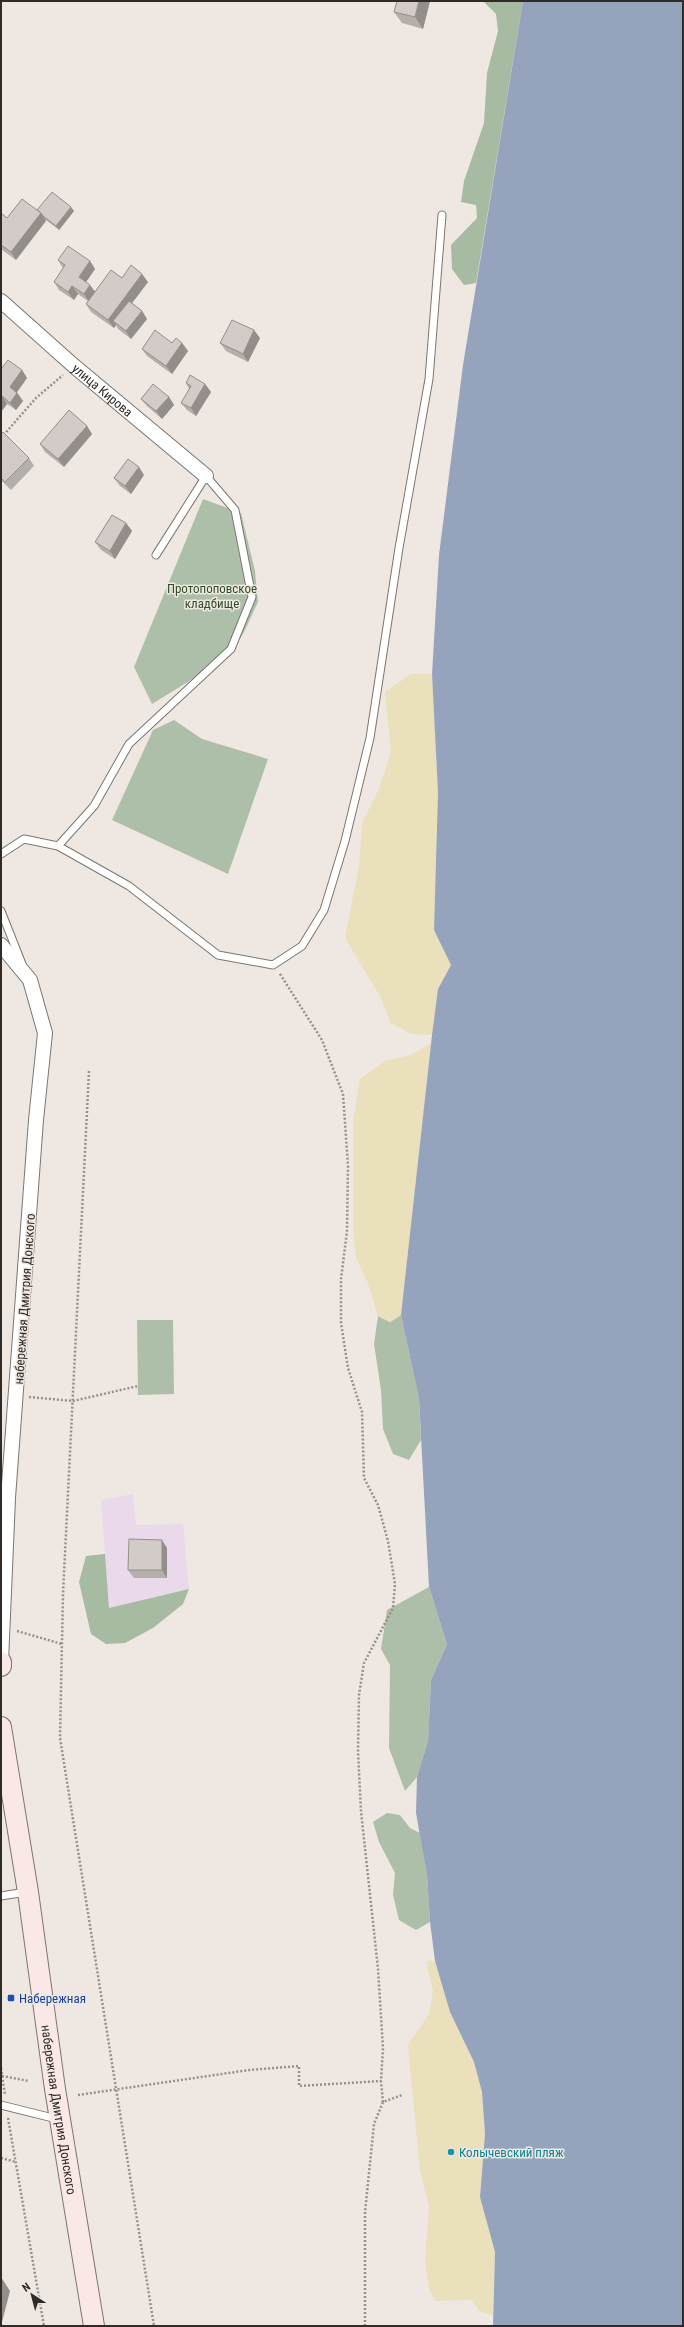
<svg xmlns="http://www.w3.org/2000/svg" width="684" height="2327" font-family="'Roboto Condensed',sans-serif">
	<rect width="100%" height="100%" fill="#efe8e2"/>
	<polygon fill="#ead9eb" points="133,1494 136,1525 183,1524 189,1589 109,1608 101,1500"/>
	<g fill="#aebfa9">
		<polygon points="203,499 241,513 255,571 258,602 245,630 230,656 152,704 134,667"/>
		<polygon points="174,720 202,739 268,759 228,874 112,820 153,730"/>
		<polygon points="401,1315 419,1399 421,1440 409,1460 393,1454 383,1429 381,1390 374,1344 378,1316 390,1322"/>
		<polygon points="137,1320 173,1320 174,1394 138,1395"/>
		<polygon points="429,1587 447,1644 431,1680 428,1741 417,1777 405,1791 389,1748 390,1665 381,1649 387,1610"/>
		<polygon points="387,1813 400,1815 410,1828 420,1833 427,1875 430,1922 416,1930 399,1920 393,1895 395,1873 379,1842 373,1822"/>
	</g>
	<g fill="#a7baa2">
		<polygon points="483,1 523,1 476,283 464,285 452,269 451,245 477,218 476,205 461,202 464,181 484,123 487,73 498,31 496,14"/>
		<polygon points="105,1554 109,1608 189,1589 183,1604 153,1628 125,1643 106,1644 91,1634 79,1582 86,1556"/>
	</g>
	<g fill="#eae0bb">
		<polygon points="411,674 432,674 438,792 434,930 451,965 438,989 432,1035 411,1034 391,1023 380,996 345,938 359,865 362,823 379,789 391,752 385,692"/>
		<polygon points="431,1043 401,1315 390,1322 378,1316 368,1283 356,1258 353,1227 353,1121 360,1079 385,1061 411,1055"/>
		<polygon points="435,1961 450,2012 474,2062 482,2092 485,2134 480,2197 495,2252 493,2315 479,2311 472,2300 435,2301 429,2289 425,2261 429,2206 420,2171 408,2045 429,2014 433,1991 426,1962"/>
	</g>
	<polygon fill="#96a3bd" points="523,1 683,1 683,2326 493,2326 495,2252 480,2197 485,2134 482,2092 474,2062 450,2012 435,1961 430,1922 427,1875 416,1813 417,1777 428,1741 431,1680 447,1644 429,1587 419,1399 401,1315 432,1035 438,989 451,965 434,930 438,792 432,674 439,555 463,365"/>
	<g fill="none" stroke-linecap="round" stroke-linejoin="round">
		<defs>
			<g id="lane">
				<polyline points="156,555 206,476 235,510 252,597 231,649 129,744 94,806 58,846 129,886 218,955 273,965 302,946 324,910 345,841 370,738 399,548 429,379 442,215"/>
				<polyline points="1,854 24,839 58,846"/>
				<polyline points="1,911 22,964"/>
				<polyline points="1,1896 26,1892"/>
				<polyline points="1,2105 57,2119"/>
			</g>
			<g id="street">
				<path id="s1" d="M 1,301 L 74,366 L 206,476"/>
				<polyline points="1,945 30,980 45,1033 36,1120 8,1498 1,1662"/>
			</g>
			<g id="secondary">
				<polyline points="1,1662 1,1666"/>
				<path id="s2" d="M 1,1727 L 28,1892 L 55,2089 L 94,2326"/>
			</g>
		</defs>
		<use href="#lane" stroke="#7c7570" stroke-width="9"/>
		<use href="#street" stroke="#7c7570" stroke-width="16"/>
		<use href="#secondary" stroke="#7c7570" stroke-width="22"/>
		<g stroke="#95908c" stroke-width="2.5" stroke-dasharray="2 2" stroke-linecap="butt">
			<polyline points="1,438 36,398 63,375"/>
			<polyline points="280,974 322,1040 343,1094 348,1166 347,1231 341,1279 341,1323 348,1368 362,1412 364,1478 378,1505 388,1541 395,1584 393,1608 364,1663 359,1695 358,1752 361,1811 378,1969 383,2048 381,2081 383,2102"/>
			<polyline points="89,1071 63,1594 60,1738 154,2326"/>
			<polyline points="29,1397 73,1401 138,1386"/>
			<polyline points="17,1631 62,1644"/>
			<polyline points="1,2068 5,2095"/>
			<polyline points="2,2076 29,2081"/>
			<polyline points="78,2095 249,2070 299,2066 299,2086 381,2081"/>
			<polyline points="8,2118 44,2326"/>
			<polyline points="1,2158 16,2162"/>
			<polyline points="365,2326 365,2212 374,2124 383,2102 402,2095"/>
		</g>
		<use href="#lane" stroke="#fff" stroke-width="7"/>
		<use href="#street" stroke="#fff" stroke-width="14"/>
		<use href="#secondary" stroke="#fae8e6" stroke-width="20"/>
	</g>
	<g fill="#b5afab">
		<polygon points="397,1 430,1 423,29 402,23 394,12"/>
		<polygon points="37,210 74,211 59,230 46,220 16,260 1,249 1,213 7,218"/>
		<polygon points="58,260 90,261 95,269 86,282 95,292 122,278 148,282 132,303 142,311 147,319 131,339 118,329 116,325 114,328 91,312 86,304 88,301 78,294 74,300 59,290 54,282 63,268"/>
		<polygon points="260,338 248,362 226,351 220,343"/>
		<polygon points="172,343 182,343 188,351 172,374 147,356 142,349"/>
		<polygon points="1,369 22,370 27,378 17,392 23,401 16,410 7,404 1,412"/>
		<polygon points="186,383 205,384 211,392 196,416 187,410 181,403 189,389"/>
		<polygon points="169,397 174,405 162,419 147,406 141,399"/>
		<polygon points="87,426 92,434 64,467 45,452 40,444"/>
		<polygon points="1,434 29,458 34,466 11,490 1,480"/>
		<polygon points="144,475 131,494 120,486 114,478"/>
		<polygon points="126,523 132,531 115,559 101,550 95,542"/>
		<polygon points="167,1548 167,1578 134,1578 128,1570"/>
	</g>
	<g fill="#948e8b">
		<polygon points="419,1 430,1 423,29 415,17"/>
		<polygon points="71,207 74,211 59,230 56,226"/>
		<polygon points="41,213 46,221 16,260 11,252"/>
		<polygon points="90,261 95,269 84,285 79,277"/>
		<polygon points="142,274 148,282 116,324 113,321 116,325 114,328 108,320"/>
		<polygon points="90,285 96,293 89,302 84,294"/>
		<polygon points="72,286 78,294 74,300 68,292"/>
		<polygon points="142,311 147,319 131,339 126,331"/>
		<polygon points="254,330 260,338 248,362 243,354"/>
		<polygon points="182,343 188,351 172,374 166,366"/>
		<polygon points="22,370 27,378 15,395 10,387"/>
		<polygon points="205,384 211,392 196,416 191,408"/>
		<polygon points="17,393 23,401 16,410 10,403"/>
		<polygon points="2,396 7,404 1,412 1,397"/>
		<polygon points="169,397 174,405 162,419 156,411"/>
		<polygon points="87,426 92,434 64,467 58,459"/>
		<polygon points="139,467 144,475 131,494 125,486"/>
		<polygon points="126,523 132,531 115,559 110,551"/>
		<polygon points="162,1540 167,1548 167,1578 162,1570"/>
		<polygon points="1,2277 10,2291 1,2326"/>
	</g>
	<g fill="#d3cbc7" stroke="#948e8b">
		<polygon points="397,1 419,1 415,17 394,12"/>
		<polygon points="52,192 71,207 56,226 43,216 41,213 37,210"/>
		<polygon points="22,199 41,213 11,252 1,245 1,213 7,218"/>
		<polygon points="68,246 90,261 79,277 90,285 84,294 72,286 68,292 54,282 65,265 58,260"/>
		<polygon points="131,265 142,274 108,320 86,304 111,270 122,278"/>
		<polygon points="129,301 142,311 126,331 113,321"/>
		<polygon points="232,320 254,330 243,354 220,343"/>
		<polygon points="155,330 172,343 176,338 182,343 166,366 142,349"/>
		<polygon points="8,360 22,370 10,387 17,393 10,403 2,396 1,397 1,369"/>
		<polygon points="190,375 205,384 191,408 181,403 191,386 186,383"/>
		<polygon points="153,384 169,397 156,411 141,399"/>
		<polygon points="69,410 87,426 58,459 40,444"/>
		<polygon points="3,432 29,458 5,482 1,478 1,434"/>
		<polygon points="128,459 139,467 125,486 114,478"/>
		<polygon points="112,515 126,523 110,551 95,542"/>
		<polygon points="129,1539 162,1540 162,1570 128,1570"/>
	</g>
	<rect fill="#1a4fb4" stroke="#efe8e2" stroke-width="1.5" x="7" y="1994" width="8" height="8" rx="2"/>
	<circle fill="#0f9aa8" stroke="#efe8e2" stroke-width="1.5" cx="451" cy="2152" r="4"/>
	<g text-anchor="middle" stroke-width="3" stroke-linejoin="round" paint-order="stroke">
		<g font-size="13" fill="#2e2b29" stroke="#efe8e2">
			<text dy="5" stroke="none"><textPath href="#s1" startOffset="135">улица Кирова</textPath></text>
			<text transform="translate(24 1299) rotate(-86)" y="5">набережная Дмитрия Донского</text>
			<text dy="5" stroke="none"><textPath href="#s2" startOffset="387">набережная Дмитрия Донского</textPath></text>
		</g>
		<g font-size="13" fill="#304d27" stroke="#efe8e2">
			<text x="212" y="593">Протопоповское<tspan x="212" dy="15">кладбище</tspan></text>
		</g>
		<g font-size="13" fill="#164399" stroke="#efe8e2" text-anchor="start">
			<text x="19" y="2003">Набережная</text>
		</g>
		<g font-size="13" fill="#0d838f" stroke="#efe8e2" text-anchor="start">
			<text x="459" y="2157">Колычевский пляж</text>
		</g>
	</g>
	<rect width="684" height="2327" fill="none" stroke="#2e2b29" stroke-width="4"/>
	<g transform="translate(32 2295) rotate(324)" stroke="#efe8e2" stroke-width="3" paint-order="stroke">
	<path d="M0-3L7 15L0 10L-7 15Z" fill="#2e2b29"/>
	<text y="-6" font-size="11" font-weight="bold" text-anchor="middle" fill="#2e2b29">N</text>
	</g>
</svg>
